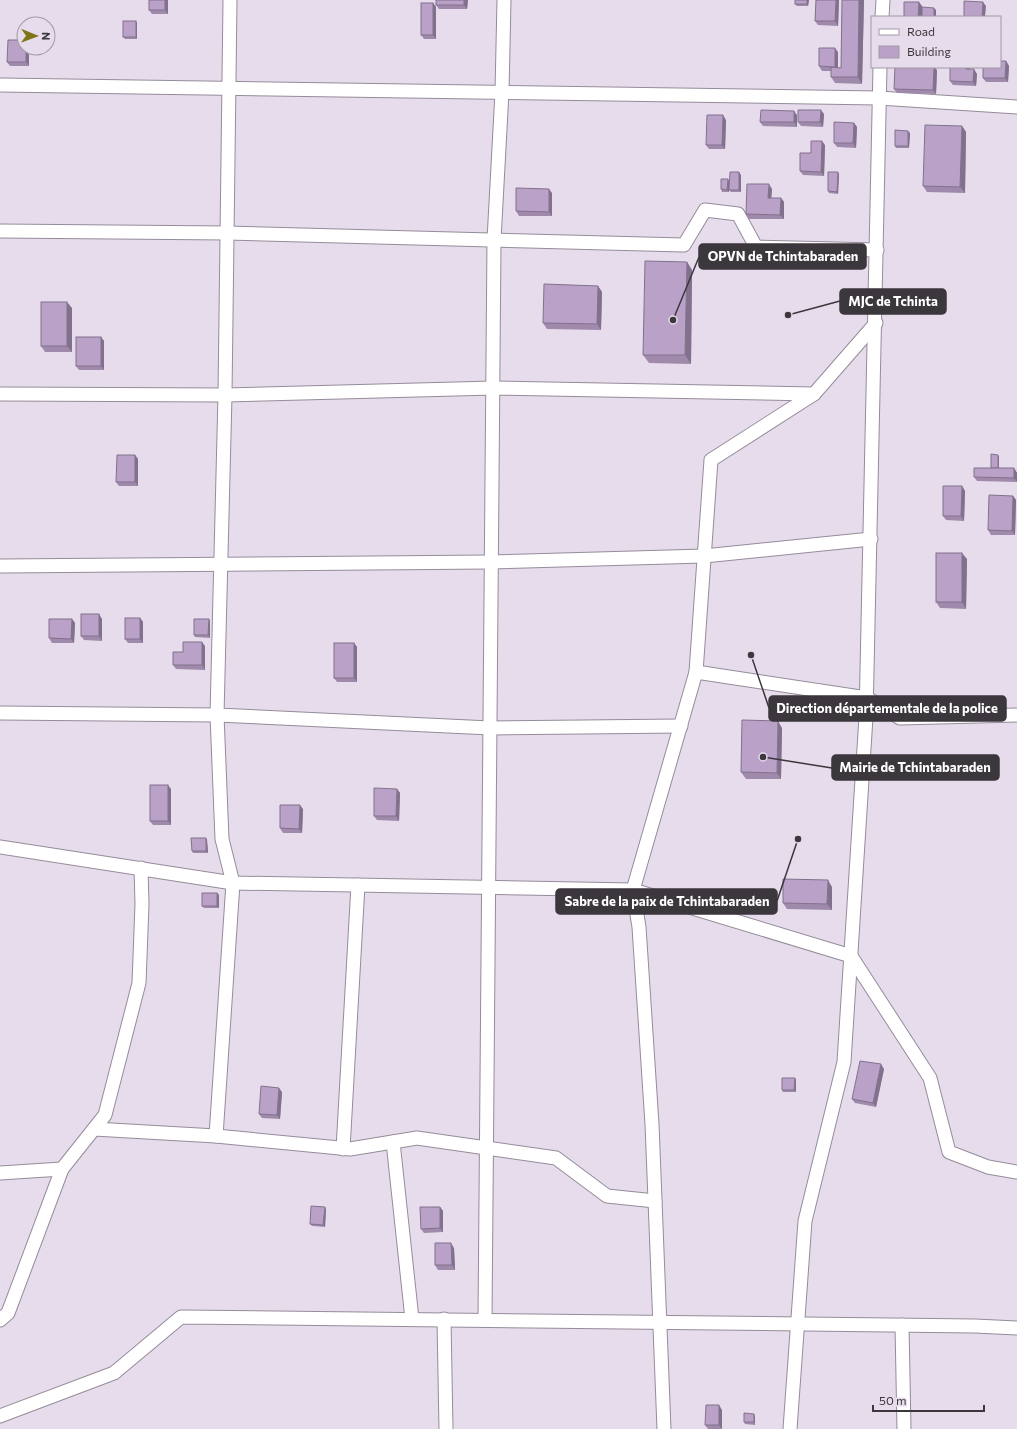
<svg xmlns="http://www.w3.org/2000/svg" width="1017" height="1429" font-family="Commissioner,sans-serif">
	<rect width="100%" height="100%" fill="#e6dceb"/>
	<g fill="none" stroke-linecap="round" stroke-linejoin="round">
		<defs>
			<g id="street">
				<polyline points="882,17 883,0"/>
				<polyline points="0,85 879,98 1017,107"/>
				<polyline points="0,231 227,233 684,245 705,210 738,214 756,247 877,250"/>
				<polyline points="0,394 225,395 494,388 814,394"/>
				<polyline points="0,566 490,562 704,556 871,539"/>
				<polyline points="696,672 867,698 900,718 1017,715"/>
				<polyline points="0,713 217,715 490,728 681,726"/>
				<polyline points="0,847 233,883 633,890 851,956 930,1078 949,1152 988,1167 1017,1172"/>
				<polyline points="94,1129 216,1136 350,1149 417,1138 556,1158 607,1196 655,1201"/>
				<polyline points="216,1136 233,883 222,839 217,715 225,395 230,0"/>
				<polyline points="393,1142 412,1319"/>
				<polyline points="343,1149 358,885"/>
				<polyline points="0,1173 62,1169"/>
				<polyline points="444,1319 446,1429"/>
				<polyline points="0,1320 8,1313 62,1169 105,1115 139,983 142,904 141,868"/>
				<polyline points="485,1320 494,240 502,92 504,0"/>
				<polyline points="902,1325 904,1429"/>
				<polyline points="0,1416 114,1373 181,1317 975,1326 1017,1328"/>
				<polyline points="664,1429 652,1124 639,927 633,890 696,672 711,460 814,394 876,323"/>
				<polyline points="790,1429 805,1221 844,1062 866,717 880,67"/>
			</g>
		</defs>
		<use href="#street" stroke="#958c9a" stroke-width="15"/>
		<use href="#street" stroke="#fff" stroke-width="13"/>
	</g>
	<g fill="#a08aac">
		<polygon points="149,0 168,0 168,14 152,14 149,10"/>
		<polygon points="436,0 468,0 467,9 439,9 436,5"/>
		<polygon points="809,0 808,6 797,6 795,4"/>
		<polygon points="816,0 839,0 838,26 818,25 815,21"/>
		<polygon points="842,0 864,0 862,84 835,83 831,77 831,71 822,71 819,66 838,52 838,68 841,68"/>
		<polygon points="433,3 436,7 436,39 424,39 421,35"/>
		<polygon points="137,23 137,39 125,39 123,37"/>
		<polygon points="24,40 29,66 10,66 7,62"/>
		<polygon points="1006,61 1009,66 1008,82 986,82 983,78"/>
		<polygon points="950,67 970,67 970,69 977,74 976,86 953,85 950,81"/>
		<polygon points="937,70 936,94 897,93 894,89"/>
		<polygon points="824,114 823,127 801,126 798,122"/>
		<polygon points="797,115 797,127 763,126 760,122"/>
		<polygon points="726,120 725,149 709,149 706,145"/>
		<polygon points="854,123 857,127 856,148 837,147 834,143"/>
		<polygon points="962,126 966,132 965,193 927,192 923,186"/>
		<polygon points="910,133 909,148 896,148 895,146"/>
		<polygon points="825,145 824,176 803,175 800,171 811,153"/>
		<polygon points="839,174 838,194 829,193 828,191"/>
		<polygon points="741,175 741,192 731,192 729,190"/>
		<polygon points="729,181 729,192 722,192 721,189"/>
		<polygon points="772,189 771,198 781,198 784,202 784,219 749,219 746,214"/>
		<polygon points="552,193 552,216 519,216 516,211"/>
		<polygon points="687,262 692,270 691,364 649,363 643,355"/>
		<polygon points="598,286 602,292 601,330 547,329 543,323"/>
		<polygon points="72,308 72,352 45,352 41,346"/>
		<polygon points="101,337 104,341 104,370 79,370 76,366"/>
		<polygon points="135,455 138,459 138,486 119,486 116,482"/>
		<polygon points="999,457 999,468 1014,468 1017,473 1017,482 977,481 974,477 991,468"/>
		<polygon points="962,486 965,491 964,521 946,520 943,516"/>
		<polygon points="1013,496 1016,500 1015,535 991,535 988,530"/>
		<polygon points="967,559 966,609 940,608 936,602"/>
		<polygon points="140,618 143,622 143,643 128,643 125,639"/>
		<polygon points="72,619 75,623 74,643 52,643 49,638"/>
		<polygon points="102,619 102,641 84,640 81,636"/>
		<polygon points="210,621 210,638 195,637 194,635"/>
		<polygon points="354,643 357,647 357,682 337,682 334,678"/>
		<polygon points="205,646 205,670 176,669 173,665 183,652"/>
		<polygon points="838,708 837,720 822,719 820,717"/>
		<polygon points="782,728 781,779 746,779 741,772"/>
		<polygon points="171,789 171,825 153,825 150,821"/>
		<polygon points="397,789 400,793 399,821 377,820 374,816"/>
		<polygon points="303,809 302,833 283,833 280,828"/>
		<polygon points="206,838 207,840 208,853 193,853 192,851"/>
		<polygon points="832,887 832,910 787,909 783,903"/>
		<polygon points="217,893 219,895 219,908 204,908 202,906"/>
		<polygon points="884,1069 876,1107 855,1103 852,1099"/>
		<polygon points="795,1078 796,1080 796,1092 783,1092 782,1090"/>
		<polygon points="282,1092 280,1119 262,1118 259,1114"/>
		<polygon points="440,1207 443,1211 443,1232 424,1233 421,1229"/>
		<polygon points="326,1209 325,1227 312,1226 310,1224"/>
		<polygon points="454,1248 455,1270 438,1270 435,1265"/>
		<polygon points="722,1410 722,1429 708,1429 705,1425"/>
		<polygon points="755,1416 755,1425 745,1424 744,1422"/>
	</g>
	<g fill="#82718c">
		<polygon points="165,0 168,0 168,14 165,10"/>
		<polygon points="464,0 468,0 467,9 464,5"/>
		<polygon points="807,0 809,0 808,6 807,4"/>
		<polygon points="836,0 839,0 838,26 835,21"/>
		<polygon points="859,0 864,0 862,84 858,77"/>
		<polygon points="919,2 922,6 922,17 918,17"/>
		<polygon points="983,2 986,6 985,17 982,17"/>
		<polygon points="433,3 436,7 436,39 433,35"/>
		<polygon points="934,8 936,10 936,17 934,17"/>
		<polygon points="136,21 137,23 137,39 136,37"/>
		<polygon points="26,48 29,48 29,66 26,62"/>
		<polygon points="835,48 838,52 838,71 835,67"/>
		<polygon points="1006,61 1009,66 1008,82 1005,78"/>
		<polygon points="934,67 937,70 936,94 933,90"/>
		<polygon points="966,67 970,67 969,74 966,69"/>
		<polygon points="974,69 977,74 976,86 973,82"/>
		<polygon points="821,110 824,114 823,127 820,122"/>
		<polygon points="794,111 797,115 797,127 794,122"/>
		<polygon points="723,115 726,120 725,149 722,145"/>
		<polygon points="854,123 857,127 856,148 853,143"/>
		<polygon points="962,126 966,132 965,193 960,187"/>
		<polygon points="908,131 910,133 909,148 908,146"/>
		<polygon points="822,141 825,145 824,176 821,172"/>
		<polygon points="739,172 741,175 741,192 739,190"/>
		<polygon points="838,172 839,174 838,194 837,192"/>
		<polygon points="728,179 729,181 729,192 727,190"/>
		<polygon points="769,184 772,189 771,202 768,198"/>
		<polygon points="549,189 552,193 552,216 549,212"/>
		<polygon points="781,198 784,202 784,219 780,215"/>
		<polygon points="687,262 692,270 691,364 685,355"/>
		<polygon points="598,286 602,292 601,330 597,324"/>
		<polygon points="67,302 72,308 72,352 67,346"/>
		<polygon points="101,337 104,341 104,370 101,366"/>
		<polygon points="135,455 138,459 138,486 135,482"/>
		<polygon points="998,455 999,457 999,471 997,469"/>
		<polygon points="1014,468 1017,473 1017,482 1014,478"/>
		<polygon points="962,486 965,491 964,521 961,516"/>
		<polygon points="1013,496 1016,500 1015,535 1012,531"/>
		<polygon points="962,553 967,559 966,609 962,602"/>
		<polygon points="99,614 102,619 102,641 99,636"/>
		<polygon points="140,618 143,622 143,643 140,639"/>
		<polygon points="72,619 75,623 74,643 71,639"/>
		<polygon points="209,619 210,621 210,638 208,635"/>
		<polygon points="202,642 205,646 205,670 202,665"/>
		<polygon points="354,643 357,647 357,682 354,678"/>
		<polygon points="836,706 838,708 837,720 836,718"/>
		<polygon points="778,721 782,728 781,779 777,773"/>
		<polygon points="168,785 171,789 171,825 168,821"/>
		<polygon points="397,789 400,793 399,821 396,816"/>
		<polygon points="300,805 303,809 302,833 299,829"/>
		<polygon points="206,838 207,840 208,853 206,851"/>
		<polygon points="828,880 832,887 832,910 827,904"/>
		<polygon points="217,893 219,895 219,908 217,906"/>
		<polygon points="881,1064 884,1069 876,1107 873,1103"/>
		<polygon points="795,1078 796,1080 796,1092 794,1090"/>
		<polygon points="279,1088 282,1092 280,1119 277,1115"/>
		<polygon points="325,1207 326,1209 325,1227 323,1225"/>
		<polygon points="440,1207 443,1211 443,1232 440,1228"/>
		<polygon points="451,1243 454,1248 455,1270 452,1265"/>
		<polygon points="719,1405 722,1410 722,1429 719,1425"/>
		<polygon points="754,1414 755,1416 755,1425 754,1422"/>
	</g>
	<g fill="#baa1c8" stroke="#82718c">
		<rect x="149" y="0" width="16" height="10"/>
		<rect x="436" y="0" width="28" height="5"/>
		<rect x="795" y="0" width="12" height="4"/>
		<polygon points="816,0 836,0 835,21 815,21"/>
		<polygon points="842,0 859,0 858,77 831,77 831,67 841,68"/>
		<polygon points="964,1 983,2 982,17 964,17"/>
		<polygon points="904,2 919,2 918,17 904,17"/>
		<rect x="421" y="3" width="12" height="32"/>
		<polygon points="922,7 934,8 934,17 922,17"/>
		<rect x="123" y="21" width="13" height="16"/>
		<polygon points="8,40 24,40 24,48 26,48 26,62 7,62"/>
		<polygon points="819,48 835,48 835,67 819,66"/>
		<polygon points="1000,61 1006,61 1005,78 983,78 983,67 1000,67"/>
		<polygon points="895,67 934,67 933,90 894,89"/>
		<polygon points="950,67 966,67 966,69 974,69 973,82 950,81"/>
		<polygon points="761,110 794,111 794,122 760,122"/>
		<polygon points="798,110 821,110 820,122 798,122"/>
		<polygon points="707,115 723,115 722,145 706,145"/>
		<polygon points="834,122 854,123 853,143 834,143"/>
		<polygon points="925,125 962,126 960,187 923,186"/>
		<polygon points="895,130 908,131 908,146 895,146"/>
		<polygon points="811,141 822,141 821,172 800,171 800,153 811,153"/>
		<polygon points="730,172 739,172 739,190 729,190"/>
		<polygon points="828,172 838,172 837,192 828,191"/>
		<polygon points="721,179 728,179 727,190 721,189"/>
		<polygon points="747,184 769,184 768,198 781,198 780,215 746,214"/>
		<polygon points="516,188 549,189 549,212 516,211"/>
		<polygon points="645,261 687,262 685,355 643,355"/>
		<polygon points="544,284 598,286 597,324 543,323"/>
		<rect x="41" y="302" width="26" height="44"/>
		<rect x="76" y="337" width="25" height="29"/>
		<polygon points="991,454 998,455 998,468 991,468"/>
		<polygon points="117,455 135,455 135,482 116,482"/>
		<polygon points="974,468 1014,468 1014,478 974,477"/>
		<polygon points="943,486 962,486 961,516 943,516"/>
		<polygon points="989,495 1013,496 1012,531 988,530"/>
		<rect x="936" y="553" width="26" height="49"/>
		<rect x="81" y="614" width="18" height="22"/>
		<rect x="125" y="618" width="15" height="21"/>
		<polygon points="49,619 72,619 71,639 49,638"/>
		<polygon points="194,619 209,619 208,635 194,635"/>
		<polygon points="183,642 202,642 202,665 173,665 173,652 183,652"/>
		<rect x="334" y="643" width="20" height="35"/>
		<polygon points="742,720 778,721 777,773 741,772"/>
		<rect x="150" y="785" width="18" height="36"/>
		<polygon points="374,788 397,789 396,816 374,816"/>
		<polygon points="280,805 300,805 299,829 280,828"/>
		<polygon points="191,838 206,838 206,851 192,851"/>
		<polygon points="783,879 828,880 827,904 783,903"/>
		<rect x="202" y="893" width="15" height="13"/>
		<polygon points="860,1061 881,1064 873,1103 852,1099"/>
		<polygon points="782,1078 795,1078 794,1090 782,1090"/>
		<polygon points="261,1086 279,1088 277,1115 259,1114"/>
		<polygon points="311,1206 325,1207 323,1225 310,1224"/>
		<polygon points="420,1207 440,1207 440,1228 421,1229"/>
		<polygon points="435,1243 451,1243 452,1265 435,1265"/>
		<polygon points="706,1405 719,1405 719,1425 705,1425"/>
		<polygon points="744,1413 754,1414 754,1422 744,1422"/>
	</g>
	<path fill="none" stroke="#3b373d" stroke-width="1.5" d="M673 320L699 257M788 315L840 301M751 655L769 708M763 757L832 768M798 839L777 901"/>
	<g fill="#3b373d" stroke="#e6dceb" stroke-width="1.5">
		<circle cx="673" cy="320" r="4"/>
		<circle cx="788" cy="315" r="4"/>
		<circle cx="751" cy="655" r="4"/>
		<circle cx="763" cy="757" r="4"/>
		<circle cx="798" cy="839" r="4"/>
	</g>
	<g fill="#3b373d" stroke="#3b373d" stroke-width="1.5">
		<rect x="699" y="244" width="167" height="25" rx="4"/>
		<rect x="840" y="289" width="106" height="25" rx="4"/>
		<rect x="769" y="696" width="237" height="25" rx="4"/>
		<rect x="832" y="755" width="167" height="25" rx="4"/>
		<rect x="556" y="889" width="221" height="25" rx="4"/>
	</g>
	<g font-size="13" text-anchor="middle" font-weight="bold" fill="#fff">
		<text x="783" y="261">OPVN de Tchintabaraden</text>
		<text x="893" y="306">MJC de Tchinta</text>
		<text x="887" y="713">Direction départementale de la police</text>
		<text x="915" y="772">Mairie de Tchintabaraden</text>
		<text x="667" y="906">Sabre de la paix de Tchintabaraden</text>
	</g>
	<rect x="871" y="16" width="130" height="52" fill="#e6dceb" stroke="#a29aa5"/>
	<rect x="879" y="29" width="20" height="6" fill="#ffffff" stroke="#a29aa5"/>
	<text x="907" y="36" font-size="12" fill="#3b373d">Road</text>
	<rect x="879" y="46" width="20" height="12" fill="#baa1c8" stroke="#a29aa5"/>
	<text x="907" y="56" font-size="12" fill="#3b373d">Building</text>
	<g transform="translate(36 36) rotate(91)"><circle r="19" fill="#e6dceb" stroke="#a29aa5"/>
	<path d="M0-3L7 15L0 10L-7 15Z" fill="#7d7518"/>
	<text y="-6" font-size="11" font-weight="bold" text-anchor="middle" fill="#3b373d">N</text>
	</g>
	<path d="M873 1405v6h111v-6" fill="none" stroke="#3b373d" stroke-width="2"/>
	<text x="879" y="1405" font-size="12" fill="#3b373d" stroke="#e6dceb" stroke-width="3" paint-order="stroke">50 m</text>
</svg>
